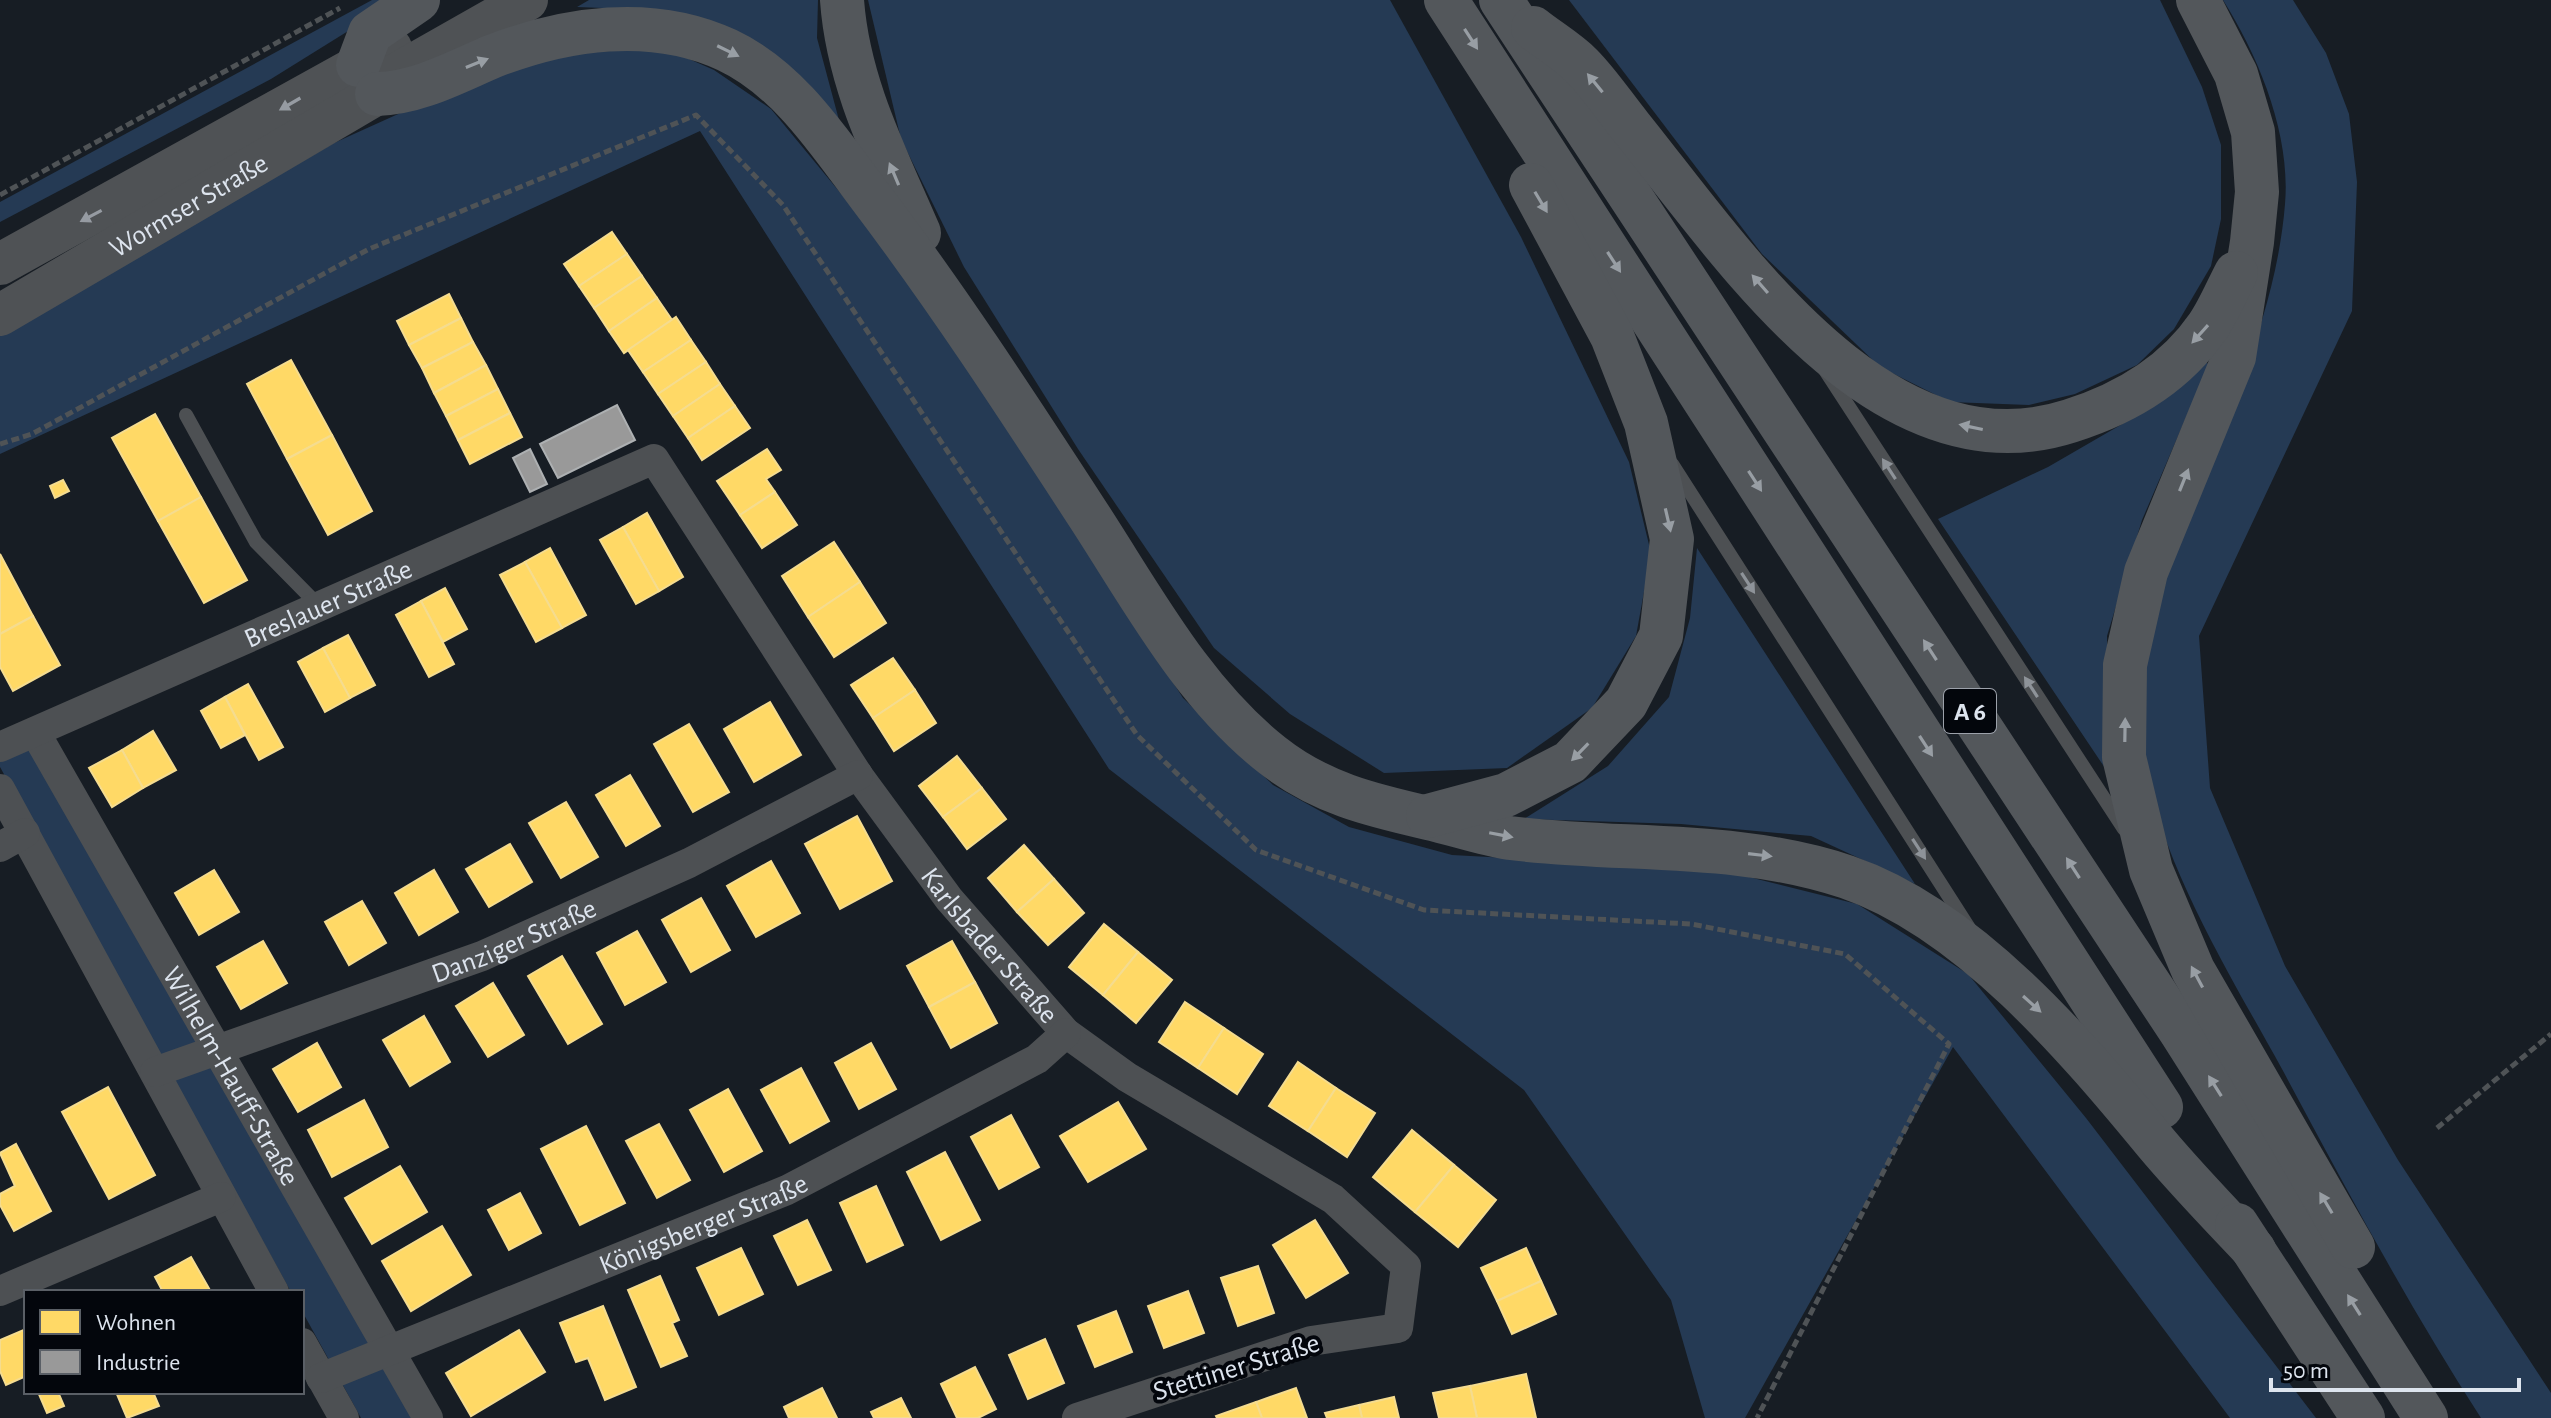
<svg xmlns="http://www.w3.org/2000/svg" width="2551" height="1418" font-family="'Alegreya Sans',sans-serif">
	<rect width="100%" height="100%" fill="#171d24"/>
	<g fill="#253a54">
		<polygon points="372,0 398,0 271,79 0,222 0,202"/>
		<polygon points="589,0 818,0 817,38 843,135 629,9 577,7"/>
		<polygon points="868,0 1390,0 1521,237 1629,462 1651,553 1636,636 1592,708 1507,768 1384,773 1290,714 1214,648 1078,449 964,267 901,139"/>
		<polygon points="1569,0 2160,0 2202,87 2221,145 2221,219 2211,266 2174,329 2137,365 2075,394 2029,405 1950,402 1880,367 1762,254"/>
		<path d="M 2223,0 L 2293,0 L 2326,53 L 2349,114 L 2357,182 L 2352,311 L 2199,636 L 2210,788 L 2285,966 L 2398,1160 L 2551,1393 L 2551,1418 L 2481,1418 C 2408,1305 2345,1187 2282,1069 C 2227,969 2148,844 2140,729 C 2138,704 2144,647 2149,622 C 2156,592 2171,563 2182,535 C 2221,429 2276,318 2285,204 C 2291,135 2259,57 2223,0 Z"/>
		<polygon points="664,48 714,70 771,109 928,299 1183,698 1273,785 1349,827 1452,855 1717,869 1857,904 1968,974 2086,1118 2316,1418 2230,1418 1953,1047 1745,1418 1705,1418 1671,1300 1524,1090 1109,769 700,131 0,454 0,336 334,143 480,77 557,54"/>
		<polygon points="2199,360 2209,364 2142,520 2107,636 2109,774 1938,519 2048,467 2124,423"/>
		<polygon points="1697,548 1915,884 1811,836 1681,824 1524,819 1608,766 1669,697 1690,618"/>
		<polygon points="31,743 420,1418 361,1418 302,1311 302,1292 291,1292 0,767 0,757"/>
	</g>
	<g fill="#ffd966" stroke="#f5dc8f" stroke-width="2">
		<polygon points="612,232 627,254 579,286 564,264"/>
		<polygon points="627,254 642,276 594,308 579,286"/>
		<polygon points="642,276 657,298 609,331 594,308"/>
		<polygon points="449,294 461,318 409,345 397,321"/>
		<polygon points="657,298 672,320 624,353 609,331"/>
		<polygon points="676,317 691,340 643,372 628,350"/>
		<polygon points="461,318 473,342 422,368 409,345"/>
		<polygon points="691,340 706,362 658,394 643,372"/>
		<polygon points="473,342 486,365 434,393 422,368"/>
		<polygon points="291,360 332,435 287,459 247,384"/>
		<polygon points="706,362 720,384 673,416 658,394"/>
		<polygon points="486,365 498,389 446,416 434,393"/>
		<polygon points="720,384 735,406 688,438 673,416"/>
		<polygon points="498,389 510,413 458,440 446,416"/>
		<polygon points="735,406 750,428 702,460 688,438"/>
		<polygon points="510,413 522,437 470,464 458,440"/>
		<polygon points="155,414 201,497 158,521 112,438"/>
		<polygon points="332,435 372,511 328,535 287,459"/>
		<polygon points="767,449 781,470 766,479 775,492 740,515 717,481"/>
		<polygon points="63,480 69,491 55,498 50,486"/>
		<polygon points="775,492 797,525 762,548 740,515"/>
		<polygon points="201,497 247,580 204,603 158,521"/>
		<polygon points="647,513 683,577 659,591 623,527"/>
		<polygon points="623,527 659,591 636,604 600,540"/>
		<polygon points="834,542 860,582 808,617 782,576"/>
		<polygon points="550,548 586,615 562,628 525,562"/>
		<polygon points="0,554 33,616 0,634"/>
		<polygon points="525,562 562,628 536,642 500,575"/>
		<polygon points="860,582 886,623 834,657 808,617"/>
		<polygon points="445,588 467,629 443,642 421,601"/>
		<polygon points="421,601 454,664 429,677 396,615"/>
		<polygon points="33,616 60,665 13,691 0,667 0,634"/>
		<polygon points="348,635 375,685 350,698 323,648"/>
		<polygon points="323,648 350,698 325,712 298,662"/>
		<polygon points="893,658 915,690 873,718 851,685"/>
		<polygon points="248,684 283,747 259,760 225,697"/>
		<polygon points="915,690 936,723 894,751 873,718"/>
		<polygon points="225,697 245,735 221,748 201,711"/>
		<polygon points="770,702 801,755 754,782 724,729"/>
		<polygon points="689,724 729,792 693,812 654,744"/>
		<polygon points="153,731 176,770 143,788 122,750"/>
		<polygon points="122,750 143,788 112,807 89,768"/>
		<polygon points="957,756 982,788 943,817 919,786"/>
		<polygon points="630,775 660,826 626,846 596,795"/>
		<polygon points="982,788 1006,819 967,849 943,817"/>
		<polygon points="566,802 598,857 561,878 529,823"/>
		<polygon points="857,816 892,881 840,909 805,844"/>
		<polygon points="510,844 532,882 489,907 466,869"/>
		<polygon points="1024,845 1054,879 1017,912 988,878"/>
		<polygon points="771,861 800,913 756,937 727,886"/>
		<polygon points="214,870 239,912 199,935 175,893"/>
		<polygon points="434,870 458,912 419,935 395,893"/>
		<polygon points="1054,879 1084,913 1048,945 1017,912"/>
		<polygon points="701,898 730,950 691,972 662,920"/>
		<polygon points="362,901 386,943 349,965 325,922"/>
		<polygon points="1104,924 1138,952 1103,995 1069,967"/>
		<polygon points="637,931 666,982 625,1005 597,953"/>
		<polygon points="263,941 287,983 241,1009 217,967"/>
		<polygon points="952,941 975,982 929,1007 907,966"/>
		<polygon points="1138,952 1172,980 1136,1023 1103,995"/>
		<polygon points="562,956 602,1024 568,1044 528,976"/>
		<polygon points="975,982 997,1023 951,1048 929,1007"/>
		<polygon points="493,983 524,1035 488,1057 456,1006"/>
		<polygon points="1185,1002 1224,1028 1198,1068 1159,1042"/>
		<polygon points="424,1016 450,1062 410,1086 383,1040"/>
		<polygon points="1224,1028 1263,1054 1237,1094 1198,1068"/>
		<polygon points="317,1043 341,1087 298,1112 273,1069"/>
		<polygon points="871,1043 896,1089 859,1109 835,1063"/>
		<polygon points="1298,1062 1336,1088 1308,1131 1269,1106"/>
		<polygon points="801,1068 829,1121 790,1143 761,1090"/>
		<polygon points="108,1087 155,1175 109,1199 62,1112"/>
		<polygon points="1336,1088 1375,1113 1347,1157 1308,1131"/>
		<polygon points="728,1089 762,1151 724,1172 690,1110"/>
		<polygon points="364,1100 388,1147 332,1177 308,1130"/>
		<polygon points="1118,1102 1146,1149 1088,1182 1060,1136"/>
		<polygon points="1011,1115 1039,1167 999,1189 971,1137"/>
		<polygon points="659,1124 690,1180 657,1198 626,1141"/>
		<polygon points="586,1126 625,1203 580,1225 541,1149"/>
		<polygon points="1412,1130 1454,1165 1415,1212 1373,1177"/>
		<polygon points="16,1144 51,1211 14,1231 0,1205 0,1194 15,1186 0,1153"/>
		<polygon points="945,1152 980,1220 941,1240 907,1172"/>
		<polygon points="1454,1165 1496,1200 1458,1247 1415,1212"/>
		<polygon points="400,1166 427,1212 372,1244 345,1198"/>
		<polygon points="876,1186 903,1245 867,1262 840,1203"/>
		<polygon points="520,1193 541,1233 509,1250 488,1210"/>
		<polygon points="807,1220 831,1270 798,1285 774,1236"/>
		<polygon points="1315,1220 1348,1273 1306,1298 1273,1245"/>
		<polygon points="442,1226 471,1275 411,1311 382,1261"/>
		<polygon points="741,1248 763,1294 719,1315 697,1268"/>
		<polygon points="1526,1248 1541,1281 1497,1301 1481,1268"/>
		<polygon points="191,1257 211,1292 163,1292 155,1277"/>
		<polygon points="1258,1266 1274,1313 1238,1326 1221,1278"/>
		<polygon points="660,1276 679,1320 672,1323 687,1356 661,1367 628,1290"/>
		<polygon points="1541,1281 1556,1314 1512,1334 1497,1301"/>
		<polygon points="1188,1291 1204,1333 1164,1348 1148,1306"/>
		<polygon points="603,1306 636,1387 605,1400 588,1358 576,1362 560,1323"/>
		<polygon points="1116,1311 1132,1352 1095,1367 1078,1326"/>
		<polygon points="26,1329 26,1376 6,1385 0,1371 0,1340"/>
		<polygon points="519,1330 545,1372 471,1416 446,1373"/>
		<polygon points="1045,1339 1064,1383 1028,1399 1009,1355"/>
		<polygon points="975,1367 996,1409 978,1418 957,1418 941,1384"/>
		<polygon points="1526,1374 1536,1418 1477,1418 1470,1386"/>
		<polygon points="1470,1386 1477,1418 1439,1418 1433,1393"/>
		<polygon points="822,1388 837,1418 789,1418 784,1407"/>
		<polygon points="1296,1388 1307,1418 1262,1418 1256,1402"/>
		<polygon points="38,1392 58,1392 64,1406 47,1413"/>
		<polygon points="116,1392 153,1392 159,1406 127,1418"/>
		<polygon points="1394,1397 1399,1418 1362,1418 1359,1405"/>
		<polygon points="901,1398 911,1418 874,1418 871,1412"/>
		<polygon points="1256,1402 1262,1418 1217,1418 1216,1416"/>
		<polygon points="1359,1405 1362,1418 1327,1418 1325,1413"/>
	</g>
	<g fill="#999" stroke="#adb0b2" stroke-width="2">
		<polygon points="617,405 635,440 558,478 540,444"/>
		<polygon points="530,449 547,484 530,492 513,458"/>
	</g>
	<g fill="none" stroke-linecap="round" stroke-linejoin="round">
		<g stroke="#4f5356" stroke-width="5" stroke-dasharray="8 4" stroke-linecap="butt">
			<polyline points="0,195 340,8"/>
			<polyline points="0,444 32,434 369,249 696,115 783,205 1137,735 1256,850 1424,910 1691,924 1845,954 1949,1044 1757,1418"/>
			<polyline points="2437,1128 2551,1034"/>
		</g>
		<g stroke="#4d5053" stroke-width="14">
			<polyline points="1823,367 2124,829"/>
			<polyline points="186,415 256,542 319,606"/>
			<polyline points="1672,464 1969,928"/>
		</g>
		<g stroke="#4d5053" stroke-width="30">
			<path id="s1" d="M 35,732 L 428,1418"/>
			<path id="s2" d="M 0,747 L 654,459 L 858,775 L 949,899 L 1066,1033 L 1127,1077 L 1333,1199 L 1406,1266 L 1398,1328 L 1311,1341 L 1077,1418"/>
			<polyline points="0,789 274,1292"/>
			<polyline points="0,847 25,833"/>
			<path id="s3" d="M 155,1072 L 482,956 L 689,863 L 858,775"/>
			<polyline points="0,1291 221,1197"/>
			<polyline points="302,1343 344,1418"/>
			<path id="s4" d="M 321,1378 L 787,1190 L 1037,1059 L 1066,1033"/>
		</g>
		<g stroke="#4f5255" stroke-width="42">
			<polyline points="0,264 391,48"/>
			<path id="s5" d="M 0,315 L 377,94 L 393,76 L 527,0"/>
		</g>
		<g stroke="#53575b" stroke-width="44">
			<path d="M 842,0 C 848,84 886,156 919,233"/>
			<polyline points="1446,0 2161,1107"/>
			<polyline points="1501,0 2181,1032 2426,1418"/>
			<polyline points="2198,0 2236,74 2253,132 2257,192 2252,242 2234,357 2146,572 2125,665 2124,757 2151,870 2193,970 2353,1247"/>
			<path d="M 1533,28 C 1548,40 1567,51 1581,65 C 1599,83 1614,106 1631,127 C 1731,251 1881,482 2070,421 C 2124,404 2175,374 2208,326 C 2219,310 2227,290 2236,273"/>
			<polyline points="358,65 370,33 418,0"/>
			<path d="M 377,94 C 417,93 454,73 491,57 C 565,28 652,15 727,50 C 789,79 829,142 869,195 C 948,299 1018,407 1089,516 C 1143,599 1193,693 1272,755 C 1320,793 1371,805 1428,818 C 1455,824 1483,834 1510,838 C 1624,852 1737,840 1847,877 C 1969,919 2076,1046 2156,1143 C 2187,1180 2221,1215 2254,1250"/>
			<polyline points="1428,816 1506,795 1570,762 1626,703 1661,636 1672,539 1646,423 1612,336 1531,185"/>
			<polyline points="2237,1225 2363,1418"/>
		</g>
	</g>
	<defs><path id="oneway-solid" d="M-6-.8H1V-3.2L6.5 0L1 3.2V.8H-6Z" transform="scale(2)"/></defs>
	<g fill="#989ea4">
		<use href="#oneway-solid" transform="translate(1471 39) rotate(57)"/>
		<use href="#oneway-solid" transform="translate(728 51) rotate(26)"/>
		<use href="#oneway-solid" transform="translate(477 63) rotate(-22)"/>
		<use href="#oneway-solid" transform="translate(1595 83) rotate(-129)"/>
		<use href="#oneway-solid" transform="translate(894 174) rotate(-113)"/>
		<use href="#oneway-solid" transform="translate(1541 202) rotate(59)"/>
		<use href="#oneway-solid" transform="translate(1614 262) rotate(57)"/>
		<use href="#oneway-solid" transform="translate(1760 284) rotate(-131)"/>
		<use href="#oneway-solid" transform="translate(2200 334) rotate(132)"/>
		<use href="#oneway-solid" transform="translate(1971 427) rotate(-168)"/>
		<use href="#oneway-solid" transform="translate(2184 480) rotate(-68)"/>
		<use href="#oneway-solid" transform="translate(1755 481) rotate(57)"/>
		<use href="#oneway-solid" transform="translate(1668 520) rotate(77)"/>
		<use href="#oneway-solid" transform="translate(1930 650) rotate(-123)"/>
		<use href="#oneway-solid" transform="translate(2125 730) rotate(-89)"/>
		<use href="#oneway-solid" transform="translate(1926 746) rotate(57)"/>
		<use href="#oneway-solid" transform="translate(1580 752) rotate(134)"/>
		<use href="#oneway-solid" transform="translate(1501 835) rotate(11)"/>
		<use href="#oneway-solid" transform="translate(1760 855) rotate(7)"/>
		<use href="#oneway-solid" transform="translate(2073 868) rotate(-123)"/>
		<use href="#oneway-solid" transform="translate(2197 977) rotate(-118)"/>
		<use href="#oneway-solid" transform="translate(2032 1004) rotate(42)"/>
		<use href="#oneway-solid" transform="translate(2215 1086) rotate(-122)"/>
		<use href="#oneway-solid" transform="translate(2326 1203) rotate(-121)"/>
		<use href="#oneway-solid" transform="translate(2354 1305) rotate(-122)"/>
	</g>
	<g fill="#969ba2">
		<use href="#oneway-solid" transform="translate(290 104) rotate(150)"/>
		<use href="#oneway-solid" transform="translate(91 216) rotate(152)"/>
	</g>
	<g fill="#8e9399">
		<use href="#oneway-solid" transform="translate(1889 469) rotate(-123)"/>
		<use href="#oneway-solid" transform="translate(1748 583) rotate(57)"/>
		<use href="#oneway-solid" transform="translate(2031 687) rotate(-123)"/>
		<use href="#oneway-solid" transform="translate(1919 849) rotate(57)"/>
	</g>
	<g text-anchor="middle" stroke-width="8" stroke-linejoin="round" paint-order="stroke">
		<rect fill="#03060c" stroke="#9ca1aa" stroke-width="2" x="1944" y="689" width="52" height="44" rx="6"/>
		<g font-size="26" font-weight="bold" fill="#dde4ee">
			<text x="1970" y="720">A 6</text>
		</g>
		<g font-size="28" fill="#dde4ee" stroke="#03060c">
			<text dy="10" stroke="none"><textPath href="#s5" startOffset="218">Wormser Straße</textPath></text>
			<text dy="10" stroke="none"><textPath href="#s2" startOffset="358">Breslauer Straße</textPath></text>
			<text dy="10" stroke="none"><textPath href="#s3" startOffset="382">Danziger Straße</textPath></text>
			<text dy="10" stroke="none"><textPath href="#s2" startOffset="1306">Karlsbader Straße</textPath></text>
			<text dy="10" stroke="none"><textPath href="#s1" startOffset="396">Wilhelm-Hauff-Straße</textPath></text>
			<text dy="10" stroke="none"><textPath href="#s4" startOffset="412">Königsberger Straße</textPath></text>
			<text transform="translate(1236 1366) rotate(-17)" y="10">Stettiner Straße</text>
		</g>
	</g>
	<rect x="24" y="1290" width="280" height="104" fill="#03060c" stroke="#5a5f66" stroke-width="2"/>
	<rect x="40" y="1310" width="40" height="24" fill="#ffd966" stroke="#5a5f66" stroke-width="2"/>
	<text x="96" y="1330" font-size="24" fill="#dde4ee">Wohnen</text>
	<rect x="40" y="1350" width="40" height="24" fill="#999999" stroke="#5a5f66" stroke-width="2"/>
	<text x="96" y="1370" font-size="24" fill="#dde4ee">Industrie</text>
	<path d="M2271 1378v12h248v-12" fill="none" stroke="#dde4ee" stroke-width="4"/>
	<text x="2283" y="1378" font-size="24" fill="#dde4ee" stroke="#03060c" stroke-width="6" paint-order="stroke">50 m</text>
</svg>
